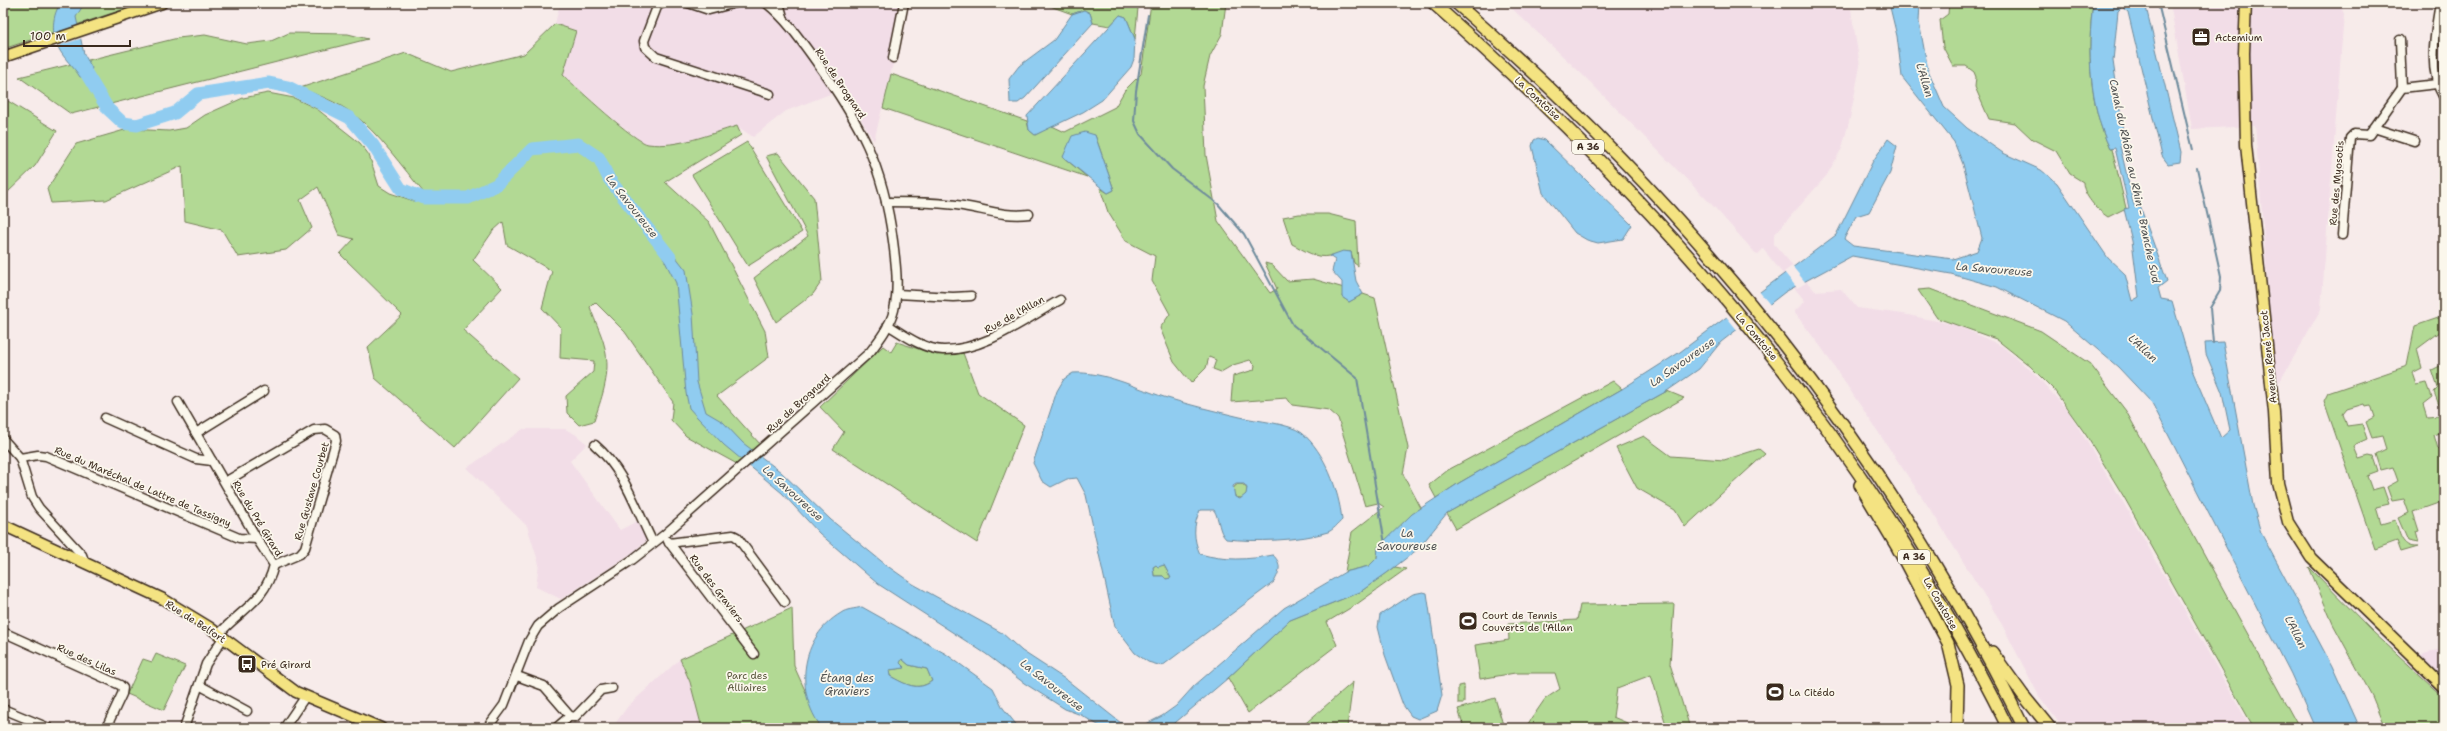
<svg xmlns="http://www.w3.org/2000/svg" width="2447" height="731" font-family="'Shantell Sans',sans-serif">
	<rect width="100%" height="100%" fill="#f7ebea"/>
	<filter id="ink" filterUnits="userSpaceOnUse"><feTurbulence type="fractalNoise" baseFrequency=".025" numOctaves="2"/><feDisplacementMap in="SourceGraphic" scale="8" xChannelSelector="R" yChannelSelector="G"/><feConvolveMatrix kernelMatrix="1 2 1 2 8 2 1 2 1" color-interpolation-filters="sRGB"/></filter>
	<g filter="url(#ink)">
		<g fill="#f2dde7">
			<polygon points="560,3 908,3 874,141 843,89 786,111 753,137 737,126 681,143 647,145 618,123 563,75 576,32 555,24"/>
			<polygon points="1506,3 1850,3 1860,66 1850,118 1842,148 1827,175 1774,235 1774,244 1815,291 1841,289 1857,308 1903,314 1956,325 2002,346 2035,374 2069,412 2123,502 2251,728 2067,728 2060,724 2039,696 1999,619 1932,512 1821,347 1794,312 1805,301 1763,249 1757,255 1715,208 1585,77"/>
			<polygon points="2170,3 2339,3 2344,14 2321,309 2279,383 2273,354 2255,126 2192,129"/>
			<polygon points="523,429 565,429 575,434 587,444 570,461 620,530 641,519 646,541 632,553 561,599 536,587 539,564 527,526 467,468"/>
			<polygon points="2444,648 2444,697 2404,660"/>
			<polygon points="680,659 690,682 702,728 612,728 628,706"/>
		</g>
		<g fill="#b2d994" stroke="#768259">
			<polygon points="3,3 143,3 3,49"/>
			<polygon points="1042,3 1133,3 1138,8 1135,39 1126,17 1120,15 1110,26 1093,23 1090,13 1084,10 1072,14"/>
			<polygon points="1151,3 1226,3 1222,34 1210,56 1203,86 1206,155 1218,221 1270,293 1277,289 1265,263 1272,265 1287,281 1313,279 1344,288 1342,297 1349,302 1363,294 1375,298 1408,448 1403,474 1421,508 1378,547 1377,559 1369,566 1345,572 1352,532 1384,507 1378,503 1365,506 1338,418 1329,410 1292,405 1287,398 1231,402 1233,376 1254,370 1255,365 1250,360 1233,365 1221,372 1213,369 1216,360 1209,357 1206,368 1191,383 1174,362 1160,328 1170,314 1152,281 1155,256 1126,241 1108,212 1100,188 1108,193 1114,190 1095,135 1063,157 1087,177 883,108 891,74 1027,121 1029,130 1035,135 1052,126 1065,132 1115,107 1125,90 1141,74"/>
			<path d="M 1949,3 L 2093,3 C 2087,51 2089,104 2110,149 L 2112,149 L 2126,208 L 2108,217 C 2097,210 2083,195 2083,182 L 2070,174 L 2056,151 L 2032,139 L 2015,123 L 1989,119 L 1975,87 L 1976,77 L 1974,72 L 1966,66 L 1953,66 L 1943,47 L 1940,20 L 1948,14 Z"/>
			<path d="M 555,24 L 576,31 L 563,75 C 576,87 636,143 648,144 C 678,148 709,134 737,126 L 741,135 L 665,182 L 709,222 L 765,331 L 769,357 L 717,396 L 760,444 L 737,464 L 686,436 L 671,420 L 673,402 L 625,332 L 595,302 L 590,307 C 595,322 604,338 606,354 C 610,377 601,399 594,421 L 579,425 L 567,413 L 566,396 L 593,372 L 594,361 L 560,358 L 561,328 L 542,308 L 552,271 L 507,245 L 503,222 L 493,231 L 473,260 L 502,288 L 463,330 L 518,378 L 455,448 L 375,378 L 368,347 L 402,315 L 340,254 L 354,239 L 339,235 L 318,187 L 300,200 L 312,228 L 286,250 L 238,257 L 222,230 L 185,221 L 182,166 L 106,200 L 51,203 L 47,189 L 76,144 L 128,129 L 169,131 L 186,128 L 205,115 L 243,98 L 268,93 L 294,98 L 317,109 L 360,143 L 369,155 L 379,186 L 390,193 L 417,202 L 424,193 C 403,168 378,132 352,113 C 337,102 318,95 300,88 L 406,53 L 451,72 L 524,54 Z"/>
			<polygon points="289,33 348,34 368,39 71,114 19,77 178,38 205,35 247,44 271,41"/>
			<polygon points="3,98 57,131 35,166 6,194 3,193"/>
			<polygon points="747,142 802,232 748,266 692,175"/>
			<polygon points="778,153 814,198 822,281 813,294 776,322 754,278 808,236 766,156"/>
			<path d="M 1299,214 L 1328,214 L 1356,221 L 1358,266 L 1354,263 L 1351,252 C 1342,251 1338,254 1329,256 C 1316,259 1304,250 1292,244 L 1283,217 Z"/>
			<polygon points="1930,289 2041,331 2090,364 2126,411 2299,728 2254,728 2124,497 2086,435 2054,390 2030,366 1996,339 1937,318 1918,290"/>
			<path d="M 2444,316 L 2444,329 L 2417,349 L 2422,368 L 2412,373 L 2416,385 L 2427,383 L 2432,397 L 2423,404 L 2427,417 L 2439,416 L 2443,432 L 2434,435 L 2438,449 L 2444,447 L 2444,501 L 2413,512 L 2419,531 L 2415,532 L 2418,543 L 2408,541 L 2398,518 L 2409,513 L 2404,499 L 2392,501 L 2387,487 L 2398,481 L 2393,467 L 2381,470 L 2376,454 L 2386,449 L 2382,436 L 2372,438 L 2366,422 L 2375,417 L 2371,405 L 2365,406 L 2364,404 L 2347,409 L 2343,414 L 2347,426 L 2362,424 L 2367,439 L 2356,444 L 2354,447 L 2359,459 L 2369,456 L 2373,457 L 2378,472 L 2367,476 L 2372,490 L 2383,487 L 2389,504 L 2376,507 L 2381,524 L 2395,520 C 2400,532 2400,548 2418,547 L 2401,552 L 2397,541 L 2375,549 L 2324,401 L 2328,393 L 2407,366 L 2415,326 Z"/>
			<polygon points="897,342 937,355 963,353 978,393 1024,425 977,543 833,449 844,432 820,407 883,346 891,352"/>
			<polygon points="2440,366 2444,367 2444,403 2439,405 2434,392 2438,388 2432,370"/>
			<polygon points="1613,381 1622,389 1459,483 1436,498 1429,485 1448,470"/>
			<polygon points="1667,391 1684,398 1456,529 1447,513"/>
			<polygon points="1644,436 1671,456 1724,460 1759,449 1765,454 1685,527 1675,510 1637,488 1616,448"/>
			<circle cx="1240" cy="491" r="7"/>
			<polygon points="1156,565 1164,565 1171,578 1165,579 1163,576 1154,576 1153,567"/>
			<polygon points="1395,567 1406,569 1357,604 1327,622 1337,645 1248,713 1228,678 1290,620 1360,592"/>
			<polygon points="2309,567 2373,632 2444,697 2444,728 2385,728 2372,696 2333,624"/>
			<polygon points="1674,604 1670,664 1690,728 1667,728 1651,675 1617,688 1613,717 1639,728 1525,728 1545,699 1560,689 1555,673 1515,673 1480,679 1475,645 1509,640 1508,624 1577,620 1580,605"/>
			<polygon points="792,608 794,666 822,728 702,728 690,682 680,659"/>
			<polygon points="156,654 185,666 164,710 127,694 143,659 152,662"/>
			<path d="M 902,659 L 909,665 L 927,669 L 932,681 C 917,692 905,684 890,676 L 889,670 L 904,668 L 899,663 Z"/>
			<polygon points="1353,682 1347,728 1300,728"/>
			<polygon points="1464,685 1464,703 1458,703 1458,686"/>
			<polygon points="1495,698 1504,728 1464,728 1458,709"/>
		</g>
		<g fill="#90ccf0" stroke="#6e8b9c" fill-rule="evenodd">
			<path d="M 61,3 L 98,3 L 82,7 L 76,17 L 84,54 L 92,68 L 88,77 L 80,77 C 74,67 63,58 58,47 C 51,34 52,14 61,3 Z"/>
			<path d="M 1889,3 L 1920,3 L 1919,22 L 1928,70 L 1944,107 L 1967,128 L 2003,153 L 2041,170 L 2057,183 L 2108,258 L 2125,274 L 2132,301 L 2139,297 L 2132,241 L 2124,209 L 2129,208 L 2115,148 L 2110,149 C 2089,105 2087,51 2093,3 L 2145,3 L 2181,152 L 2180,162 L 2168,164 L 2162,156 L 2128,12 L 2122,7 L 2118,11 L 2113,61 L 2125,145 L 2120,146 L 2133,202 L 2135,207 L 2140,206 L 2167,281 L 2158,288 L 2161,299 L 2172,301 L 2192,370 L 2221,438 L 2230,430 L 2222,392 L 2206,354 L 2205,343 L 2223,342 L 2253,505 L 2261,533 L 2332,666 L 2360,728 L 2315,728 L 2291,674 L 2152,403 L 2118,367 L 2064,321 L 1997,287 L 1951,274 L 1852,256 L 1785,292 L 1721,342 L 1699,369 L 1667,391 L 1447,513 L 1418,549 L 1387,573 L 1360,592 L 1290,620 L 1228,678 L 1169,728 L 1103,728 L 1081,715 L 1065,709 L 1024,683 L 986,654 L 878,584 L 819,533 L 782,493 L 724,445 L 697,417 L 689,408 L 686,393 L 676,283 L 656,244 L 665,243 L 686,270 L 693,314 L 697,382 L 706,412 L 723,422 L 743,443 L 781,472 L 831,520 L 886,565 L 913,584 L 1002,633 L 1022,651 L 1068,681 L 1121,723 L 1134,726 L 1146,724 L 1162,716 L 1176,706 L 1194,686 L 1284,608 L 1345,572 L 1369,566 L 1377,558 L 1378,547 L 1412,514 L 1459,483 L 1622,389 L 1680,352 L 1836,235 L 1873,161 L 1888,139 L 1897,146 L 1890,173 L 1869,212 L 1856,216 L 1844,239 L 1853,246 L 1953,259 L 1977,251 L 1982,238 L 1963,164 L 1954,142 L 1902,77 L 1897,36 Z"/>
			<polygon points="1084,10 1090,13 1093,23 1025,98 1018,103 1010,103 1009,79 1019,66 1054,40 1072,14"/>
			<polygon points="1120,15 1126,17 1135,39 1134,59 1131,67 1102,100 1083,112 1035,135 1029,130 1027,116"/>
			<polygon points="1085,132 1095,135 1114,190 1108,193 1063,157 1072,136"/>
			<polygon points="1538,138 1545,140 1632,225 1623,239 1598,243 1587,240 1575,233 1543,193 1532,146 1534,140"/>
			<polygon points="1343,251 1351,252 1356,281 1363,294 1349,302 1342,297 1342,282 1332,271 1335,260 1329,256"/>
			<path d="M 1073,373 C 1103,371 1136,388 1164,397 C 1189,405 1215,411 1240,417 C 1256,421 1289,423 1302,433 C 1325,452 1339,491 1342,520 C 1338,524 1333,530 1328,532 C 1300,541 1255,542 1226,539 C 1218,531 1220,520 1214,510 L 1200,510 C 1193,525 1193,539 1200,554 C 1225,561 1248,560 1273,555 C 1282,564 1280,571 1274,582 L 1162,666 L 1148,662 L 1135,653 L 1115,627 L 1086,495 L 1077,478 L 1067,479 L 1051,487 L 1042,481 L 1033,463 L 1057,391 L 1064,379 ZM 1236,484 L 1244,484 L 1247,488 L 1246,494 L 1240,499 L 1235,497 L 1233,486 ZM 1156,565 L 1158,567 L 1164,565 L 1171,578 L 1166,579 L 1163,576 L 1154,576 L 1153,567 Z"/>
			<polygon points="1423,592 1427,593 1442,695 1437,711 1418,719 1411,716 1403,705 1385,655 1378,627 1380,615 1413,594"/>
			<path d="M 862,607 L 946,654 L 993,688 L 1003,708 L 1019,728 L 822,728 C 794,692 800,637 841,613 C 846,609 855,609 862,607 ZM 902,659 L 909,665 L 927,669 L 932,681 C 918,692 905,684 890,676 L 889,670 L 905,668 L 900,663 Z"/>
		</g>
		<g fill="#f7ebea">
			<polygon points="80,26 83,38 55,47 53,35"/>
			<polygon points="1792,266 1806,283 1797,288 1784,272"/>
			<polygon points="1758,290 1771,306 1738,331 1725,315"/>
		</g>
		<g fill="none" stroke-linecap="round" stroke-linejoin="round">
			<g stroke="#6e8b9c" stroke-width="2">
				<polyline points="2158,3 2193,150"/>
				<polyline points="1148,15 1136,91 1134,121 1140,134 1172,169 1218,204 1244,234 1293,325 1357,378 1385,544"/>
				<polyline points="2197,168 2221,276 2220,291 2210,308 2213,343"/>
			</g>
			<polyline stroke="#90ccf0" stroke-width="13" points="80,63 108,109 123,123 137,125 175,113 198,94 269,83 288,87 350,118 373,145 401,189 423,198 468,198 496,185 532,149 578,144 599,158 609,179 670,257"/>
			<defs>
				<g id="minor">
					<polyline points="661,3 657,7 644,41 645,47 656,57 770,94"/>
					<polyline points="688,3 709,10 736,3"/>
					<polyline points="779,3 783,17"/>
					<path d="M 2440,3 C 2435,34 2427,70 2444,98"/>
					<polyline points="2400,40 2402,88"/>
					<polyline points="893,58 904,3"/>
					<polyline points="2374,128 2414,141"/>
					<path d="M 886,202 C 912,202 937,202 963,206 C 987,210 1005,217 1029,214"/>
					<polyline points="2342,235 2350,138 2354,134 2369,135 2402,88 2437,84"/>
					<polyline points="897,294 953,297 971,296"/>
					<path d="M 888,325 C 904,335 923,349 943,350 C 984,351 1025,319 1060,300"/>
					<path d="M 178,402 L 257,539 L 274,565 C 265,602 241,609 218,635"/>
					<polyline points="105,418 196,459 212,461"/>
					<polyline points="196,433 264,391"/>
					<polyline points="3,439 20,458 32,497 39,508 82,555 85,563"/>
					<path d="M 595,445 C 625,471 636,509 653,543"/>
					<polyline points="20,458 38,455 46,456 239,538 257,539"/>
					<polyline points="225,482 314,430 325,429 335,435 336,441 305,548 300,554 274,565"/>
					<polyline points="668,541 754,654"/>
					<polyline points="669,543 733,535 737,537 785,602"/>
					<polyline points="3,632 120,685 123,688 122,694 106,728"/>
					<polyline points="517,676 544,686 570,716 575,717 601,690 612,688"/>
					<polyline points="199,685 247,711"/>
					<polyline points="3,709 49,728"/>
					<polyline points="184,728 206,664 223,638"/>
					<polyline points="284,728 305,697"/>
					<path d="M 487,728 L 504,705 L 529,641 L 538,626 L 559,608 L 632,560 L 664,535 L 870,352 C 880,339 890,326 894,310 C 899,288 896,264 893,241 C 883,164 860,123 815,60 C 800,39 786,19 766,3"/>
					<polyline points="556,728 570,716"/>
				</g>
				<g id="major">
					<polyline points="2246,3 2244,53 2246,145 2274,412 2278,483 2288,522 2311,558 2444,687"/>
					<polyline points="3,57 162,3"/>
					<polyline points="3,525 163,599 209,627 296,692 381,728"/>
				</g>
				<g id="highway">
					<path d="M 1433,3 C 1671,212 1867,443 2008,728"/>
					<path d="M 1456,3 C 1694,209 1885,445 2024,728"/>
					<polyline points="1860,485 1897,547 1948,643 1958,685 1957,728"/>
					<polyline points="1992,652 2023,695 2050,728"/>
				</g>
			</defs>
			<use href="#minor" stroke="#3b2a1e" stroke-width="11"/>
			<use href="#major" stroke="#3b2a1e" stroke-width="13"/>
			<use href="#highway" stroke="#3b2a1e" stroke-width="14"/>
			<use href="#minor" stroke="#fbf7ec" stroke-width="8"/>
			<use href="#major" stroke="#f4e382" stroke-width="10"/>
			<use href="#highway" stroke="#f4e382" stroke-width="11"/>
		</g>
	</g>
	<defs>
		<symbol id="office-square" viewBox="-11 -11 22 22"><rect x="-9" y="-9" width="18" height="18" rx="4" fill="#3b2a1e" stroke="#fbf7ec"/><path d="M-6-3h4V-5.5h4V-3h4V5H-6ZM-1-4.5V-3h2v-1.5ZM-6 0V1H6V0Z" fill="#fff"/></symbol>
		<symbol id="stadium-square" viewBox="-11 -11 22 22"><rect x="-9" y="-9" width="18" height="18" rx="4" fill="#3b2a1e" stroke="#fbf7ec"/><path d="M0-5a6.5 5 0 1 0 0 10a6.5 5 0 1 0 0-10ZM-3.5-1.8h7v3.6h-7Z" fill="#fff"/></symbol>
		<symbol id="bus-square" viewBox="-11 -11 22 22"><rect x="-9" y="-9" width="18" height="18" rx="4" fill="#3b2a1e" stroke="#fbf7ec"/><path d="M-5-6H5V4H4V6H2V4H-2V6H-4V4H-5ZM-3.5-4V0h7V-4ZM-3.5 1.2v1.5H-2V1.2ZM2 1.2v1.5H3.5V1.2Z" fill="#fff"/></symbol>
	</defs>
	<g fill-rule="evenodd">
		<use href="#office-square" x="2190" y="26" width="22" height="22"/>
		<use href="#stadium-square" x="1457" y="610" width="22" height="22"/>
		<use href="#bus-square" x="236" y="653" width="22" height="22"/>
		<use href="#stadium-square" x="1764" y="681" width="22" height="22"/>
	</g>
	<g text-anchor="middle" stroke-width="3.5" stroke-linejoin="round" paint-order="stroke">
		<g fill="#fbf7ec" stroke="#75685c" stroke-width="1">
			<rect x="1572" y="140" width="32" height="14" rx="3"/>
			<rect x="1898" y="550" width="32" height="14" rx="3"/>
		</g>
		<g font-size="9" font-weight="bold" fill="#3b2a1e">
			<text x="1588" y="150">A 36</text>
			<text x="1914" y="560">A 36</text>
		</g>
		<g font-size="10" fill="#3b2a1e" stroke="#fbf7ec" text-anchor="start">
			<text x="2215" y="41">Actemium</text>
			<text x="1482" y="619">Court de Tennis<tspan x="1482" dy="12">Couverts de l'Allan</tspan></text>
			<text x="261" y="668">Pré Girard</text>
			<text x="1789" y="696">La Citédo</text>
		</g>
		<g font-size="10" fill="#3b2a1e" stroke="#fbf7ec">
			<text transform="translate(841 83) rotate(56)" y="4">Rue de Brognard</text>
			<text transform="translate(1538 98) rotate(43)" y="4">La Comtoise</text>
			<text transform="translate(2336 183) rotate(-85)" y="4">Rue des Myosotis</text>
			<text transform="translate(1014 314) rotate(-29)" y="4">Rue de l'Allan</text>
			<text transform="translate(1757 336) rotate(50)" y="4">La Comtoise</text>
			<text transform="translate(2268 357) rotate(-96)" y="4">Avenue René Jacot</text>
			<text transform="translate(798 403) rotate(-42)" y="4">Rue de Brognard</text>
			<text transform="translate(143 486) rotate(23)" y="4">Rue du Maréchal de Lattre de Tassigny</text>
			<text transform="translate(311 491) rotate(-74)" y="4">Rue Gustave Courbet</text>
			<text transform="translate(258 518) rotate(59)" y="4">Rue du Pré Girard</text>
			<text transform="translate(717 588) rotate(53)" y="4">Rue des Graviers</text>
			<text transform="translate(1941 603) rotate(60)" y="4">La Comtoise</text>
			<text transform="translate(196 621) rotate(33)" y="4">Rue de Belfort</text>
			<text transform="translate(87 659) rotate(24)" y="4">Rue des Lilas</text>
		</g>
		<g font-size="10" fill="#59563c" stroke="#fbf7ec">
			<text x="747" y="679">Parc des<tspan x="747" dy="12">Alliaires</tspan></text>
		</g>
		<g font-size="11" font-style="italic" fill="#505252" stroke="#fbf7ec">
			<text transform="translate(1925 80) rotate(73)" y="4">L'Allan</text>
			<text transform="translate(2135 181) rotate(78)" y="4">Canal du Rhône au Rhin - Branche Sud</text>
			<text transform="translate(632 206) rotate(52)" y="4">La Savoureuse</text>
			<text transform="translate(1994 269) rotate(5)" y="4">La Savoureuse</text>
			<text transform="translate(2143 348) rotate(43)" y="4">L'Allan</text>
			<text transform="translate(1682 362) rotate(-35)" y="4">La Savoureuse</text>
			<text transform="translate(793 493) rotate(42)" y="4">La Savoureuse</text>
			<text x="1407" y="537">La<tspan x="1407" dy="13">Savoureuse</tspan></text>
			<text transform="translate(2296 632) rotate(63)" y="4">L'Allan</text>
			<text x="847" y="682">Étang des<tspan x="847" dy="13">Graviers</tspan></text>
			<text transform="translate(1052 685) rotate(38)" y="4">La Savoureuse</text>
		</g>
	</g>
	<rect width="2447" height="731" fill="none" stroke="#fbf7ec" stroke-width="16"/>
	<rect x="8" y="8" width="2431" height="715" fill="none" stroke="#3b2a1e" stroke-width="1.5" filter="url(#ink)"/>
	<path d="M24 40v6h106v-6" fill="none" stroke="#3b2a1e" stroke-width="2"/>
	<text x="30" y="40" font-size="12" fill="#3b2a1e" stroke="#fbf7ec" stroke-width="3" paint-order="stroke">100 m</text>
</svg>
